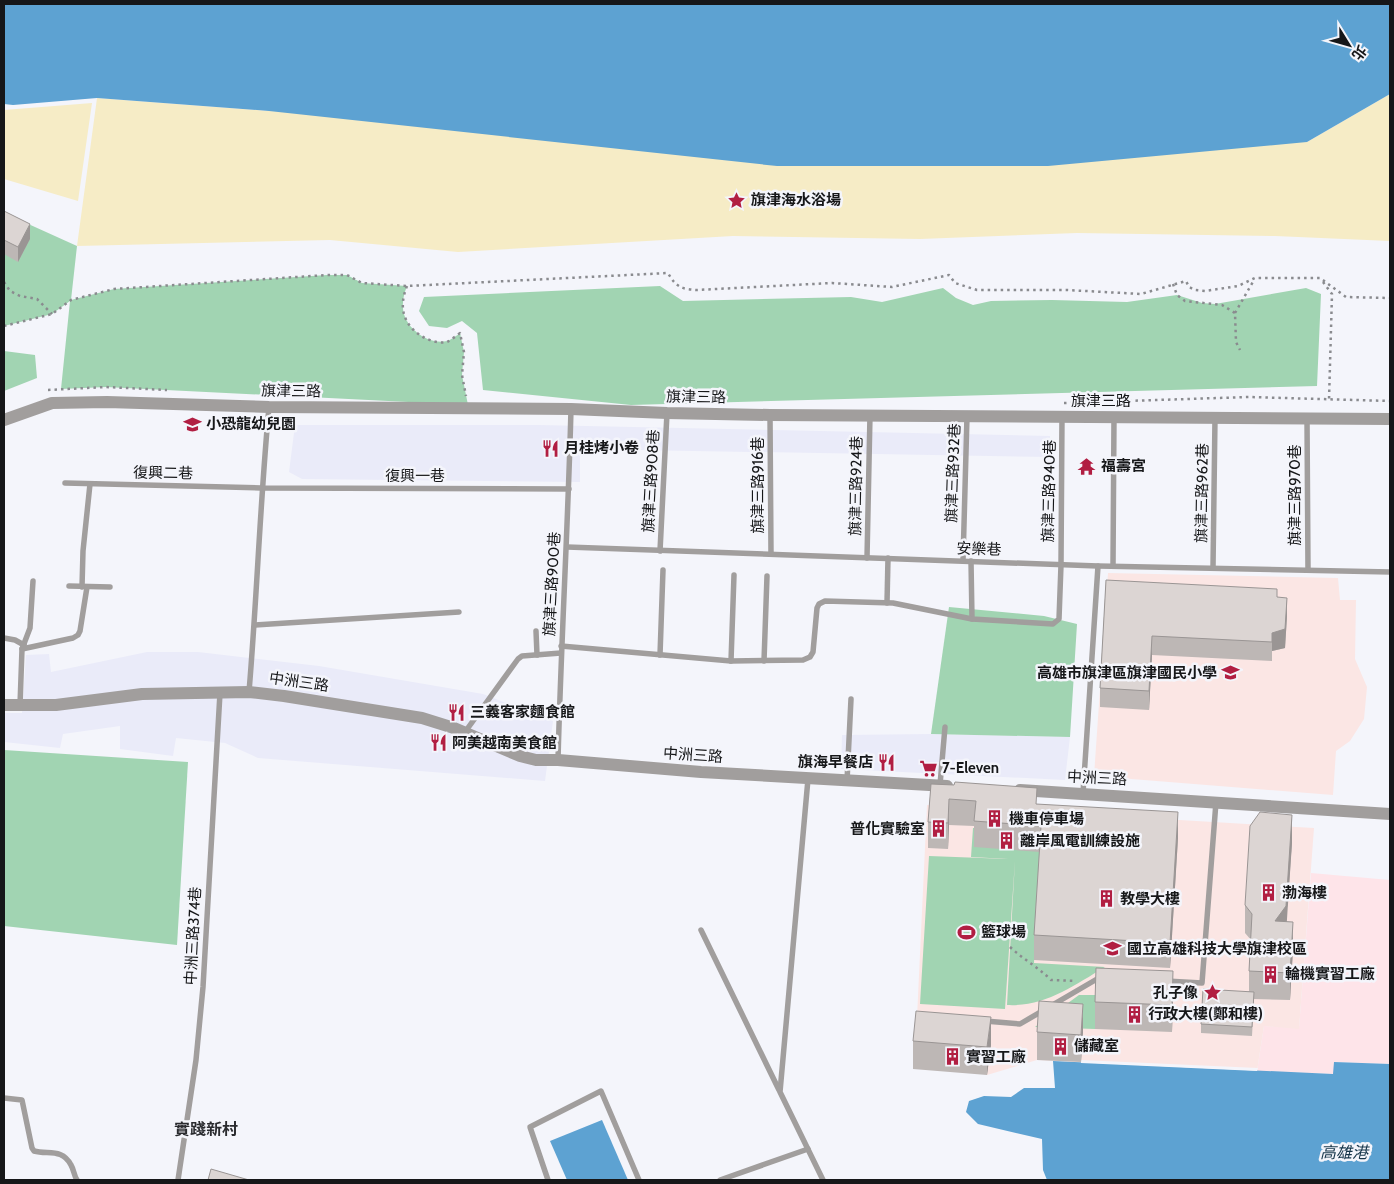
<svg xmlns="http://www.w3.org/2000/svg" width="1394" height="1184" font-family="Cabin,'Noto Sans TC',sans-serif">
	<rect width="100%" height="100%" fill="#f4f5fb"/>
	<g fill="#eaebf9">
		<polygon points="295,425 539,425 1050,436 1049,457 580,449 580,482 302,479 289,472"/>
		<polygon points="147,652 198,652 319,666 483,694 553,721 545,781 258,758 225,743 176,738 173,756 120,749 120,726 63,734 60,748 4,742 4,713 22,713 26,655 49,654 51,672"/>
		<polygon points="931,734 1070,737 1065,780 841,769 842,735"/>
	</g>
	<polygon fill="#fee4e9" points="1311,873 1390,880 1390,1064 1334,1062 1334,1074 1257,1071 1264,1026 1299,1028"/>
	<g fill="#fbe6e4">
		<polygon points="1108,573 1338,578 1340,600 1356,600 1355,659 1367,687 1364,719 1350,741 1336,751 1333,795 1094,776"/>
		<polygon points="927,805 1314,828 1299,1029 1264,1026 1257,1071 1037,1060 987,1075 916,1039"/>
	</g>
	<g fill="#a1d4b2">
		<path d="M 4,213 L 77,246 L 71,300 L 114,289 L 327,275 L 347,275 L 362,283 L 407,286 C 403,296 401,307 405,317 C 411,332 431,345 447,341 C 451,340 456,336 460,333 L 464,352 L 462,375 L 468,405 L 106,387 L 61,389 L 70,301 L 52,314 L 4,326 Z"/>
		<polygon points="660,286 683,301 851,297 882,302 943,288 956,298 973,305 991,301 1052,300 1127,302 1177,295 1202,303 1215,304 1306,288 1321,294 1317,386 631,405 483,390 477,333 462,321 447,328 429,326 419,311 424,297"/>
		<polygon points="4,351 35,355 37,378 4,391"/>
		<polygon points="949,607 1044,616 1077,624 1070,737 931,734"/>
		<polygon points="4,750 188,762 177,945 4,926"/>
		<path d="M 973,828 L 1041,832 L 1034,963 L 1105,967 C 1073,986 1045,1007 1007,1005 L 1015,860 L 1005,1009 L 920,1004 L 929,856 L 1008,859 L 971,857 Z"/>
		<polygon points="1079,995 1096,995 1095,1029 1035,1027"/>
	</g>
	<g fill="#f6ecc6">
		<polygon points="1390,94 1390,241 1275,236 1077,233 920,239 733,236 458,252 330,240 77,246 97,98 269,111 1307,142"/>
		<polygon points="92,103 78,201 4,179 4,110"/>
	</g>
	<g fill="#5da2d2">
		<polygon points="4,4 1390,4 1390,94 1307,142 1048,166 777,166 269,111 97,98 13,105 4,104"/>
		<polygon points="1053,1061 1333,1074 1334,1062 1390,1064 1390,1180 1047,1180 1043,1170 1042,1139 978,1124 966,1112 969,1101 984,1096 1011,1097 1024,1088 1055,1088"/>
		<polygon points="602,1120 628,1180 567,1180 550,1141"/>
	</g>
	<polygon fill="#f4f5fb" points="1081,1060 1258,1068 1257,1071 1081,1063"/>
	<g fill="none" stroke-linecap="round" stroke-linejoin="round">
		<g stroke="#8a8b8f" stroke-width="2.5" stroke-dasharray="2.5 4" stroke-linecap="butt">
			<polyline points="4,282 10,291 20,296 37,299 52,314"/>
			<polyline points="1323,282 1332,294 1329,400"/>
			<polyline points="1173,284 1177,295 1185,301 1222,305 1235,313 1236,342 1240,350"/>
			<path d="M 407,286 C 403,296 401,307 405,317 C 410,332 431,345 447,342 C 451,340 456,336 460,333 L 464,352 L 462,375 L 466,396"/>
			<polyline points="1235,313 1254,280"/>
			<path d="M 4,326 L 52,314 L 71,300 L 114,289 L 327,275 L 347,275 L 362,283 L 407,286 L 668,273 C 676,287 681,289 697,290 L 832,283 L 892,287 L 949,275 L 955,283 L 977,290 L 1067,290 L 1141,294 L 1186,281 L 1189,287 L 1195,290 L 1205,291 L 1238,286 L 1255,278 L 1320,278 L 1346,297 L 1390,298"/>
			<polyline points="48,390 106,387 167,390"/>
			<polyline points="1064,403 1249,397 1390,401"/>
			<path d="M 1010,947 C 1024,960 1038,967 1051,980 L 1076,981"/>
		</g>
		<g stroke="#a19e9d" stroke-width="5.5">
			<polyline points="770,415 771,554"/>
			<polyline points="1307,419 1308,570"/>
			<polyline points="65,483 261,488 569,489"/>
			<polyline points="567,547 1098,566 1390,572"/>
			<polyline points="660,551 667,413"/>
			<polyline points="867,558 870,415"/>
			<polyline points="963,561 967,416"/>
			<polyline points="971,561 972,619"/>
			<polyline points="1113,566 1114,417"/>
			<polyline points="1213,568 1215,418"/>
			<polyline points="69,586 110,587"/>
			<polyline points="82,587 83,551 90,484"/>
			<polyline points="887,603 888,558"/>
			<polyline points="255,625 459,612"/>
			<polyline points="536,631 537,655"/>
			<polyline points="4,638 15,640 24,645"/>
			<polyline points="561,646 731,661 803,660 810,657 813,652 817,608 819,604 825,601 893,603 972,619 1053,624 1059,619 1061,565 1062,417"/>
			<polyline points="22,649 73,638 78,635 80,631 87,587"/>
			<polyline points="660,655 663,570"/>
			<polyline points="731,661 734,575"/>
			<polyline points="764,661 767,576"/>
			<path d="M 249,692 C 257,597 260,502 269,407"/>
			<polyline points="20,705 22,649 30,628 33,581"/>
			<polyline points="465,732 518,659 522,656 561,653"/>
			<path d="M 558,760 C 561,643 568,526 571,409"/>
			<polyline points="808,779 780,1092 823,1180"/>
			<polyline points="847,781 851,699"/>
			<polyline points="940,785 945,727"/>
			<polyline points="1083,793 1098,566"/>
			<polyline points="701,930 779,1090"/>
			<polyline points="1166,981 1202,983 1216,802"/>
			<polyline points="985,1021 1020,1024 1097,979 1101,979"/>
			<path d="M 4,1098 L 22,1100 L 32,1148 L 34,1151 C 48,1155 62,1148 71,1165 C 74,1170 74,1176 77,1180"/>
			<polyline points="178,1180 196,1060 203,987 220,693"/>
			<polyline points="548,1180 530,1127 601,1091 639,1180"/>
			<polyline points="720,1180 808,1149"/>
		</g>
		<g stroke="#a19e9d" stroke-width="12">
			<polyline points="4,420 52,403 107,402 269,407 571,409 667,413 770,415 1390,419"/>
			<polyline points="4,705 56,705 142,694 249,692 284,696 422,718 454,728 520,756 536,760 558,760 701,772 947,786"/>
			<polyline points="1020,790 1390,814"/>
		</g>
	</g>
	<g fill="#bdb7b5">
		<polygon points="4,211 30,239 18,262 4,254"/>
		<polygon points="1106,580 1277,597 1287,616 1285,648 1272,651 1272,661 1152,655 1149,710 1100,707 1100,688"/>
		<polygon points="931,784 1037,804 1178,838 1170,968 1034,960 1034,935 1040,852 974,847 974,826 949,825 948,849 928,848 928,822"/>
		<polygon points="1292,843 1286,921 1293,949 1290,1000 1254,999 1252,1036 1201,1033 1201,1024 1249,991 1249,971 1251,940 1245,933 1245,905"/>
		<polygon points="1173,998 1172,1032 1095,1029 1095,1002"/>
		<polygon points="1037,1032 1083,1032 1081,1062 1037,1060"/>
		<polygon points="913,1041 991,1045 987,1075 913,1069"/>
	</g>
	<g fill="#9a9594">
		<polygon points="30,224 30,239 18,262 18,247"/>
		<polygon points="1287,598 1287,616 1285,648 1272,651 1272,661 1272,633"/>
		<polygon points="1152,636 1152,655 1149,710 1149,691"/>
		<polygon points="949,799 949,825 948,849 948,823"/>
		<polygon points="1178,812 1178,838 1170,968 1170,943"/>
		<polygon points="1292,815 1292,843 1286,934 1275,921"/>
		<polygon points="1293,922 1293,949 1290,1000 1290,973"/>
		<polygon points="1173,971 1173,998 1172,1032 1172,1005"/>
		<polygon points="1083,1004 1083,1032 1081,1062 1081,1035"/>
		<polygon points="991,1017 991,1045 987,1075 987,1047"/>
	</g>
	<g fill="#dcd5d3" stroke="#9a9594">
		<polygon points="4,211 30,224 18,247 4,240"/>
		<polygon points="1106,580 1277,589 1277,597 1287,598 1285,629 1272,633 1272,642 1152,636 1149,691 1100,688"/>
		<polygon points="955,782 1037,788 1036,804 1178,812 1170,943 1034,935 1041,826 974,821 976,801 949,799 948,823 928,822 931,784 954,785"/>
		<polygon points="1260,812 1292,815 1286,906 1275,921 1293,922 1290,973 1249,971 1252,914 1245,905 1250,826"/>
		<polygon points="1096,968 1173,971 1172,1005 1095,1002"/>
		<polygon points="1203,989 1254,992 1252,1027 1201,1024"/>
		<polygon points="1039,1001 1083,1004 1081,1035 1037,1032"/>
		<polygon points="916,1011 991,1017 987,1047 913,1041"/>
		<polygon points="211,1169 249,1180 208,1180"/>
	</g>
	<defs>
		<symbol id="sight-bare" viewBox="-9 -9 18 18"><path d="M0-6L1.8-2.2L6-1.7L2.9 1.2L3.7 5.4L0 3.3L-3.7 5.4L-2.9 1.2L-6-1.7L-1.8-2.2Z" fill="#b11e42" stroke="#f4f5fb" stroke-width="2.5" paint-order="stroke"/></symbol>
		<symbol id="school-bare" viewBox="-9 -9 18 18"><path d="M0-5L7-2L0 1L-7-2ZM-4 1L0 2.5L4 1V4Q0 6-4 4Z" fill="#b11e42" stroke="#f4f5fb" stroke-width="2.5" paint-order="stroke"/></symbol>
		<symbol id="restaurant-bare" viewBox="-9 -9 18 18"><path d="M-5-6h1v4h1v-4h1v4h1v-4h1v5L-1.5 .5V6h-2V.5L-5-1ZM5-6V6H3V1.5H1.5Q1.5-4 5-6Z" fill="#b11e42" stroke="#f4f5fb" stroke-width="2.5" paint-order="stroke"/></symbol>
		<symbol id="temple-bare" viewBox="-9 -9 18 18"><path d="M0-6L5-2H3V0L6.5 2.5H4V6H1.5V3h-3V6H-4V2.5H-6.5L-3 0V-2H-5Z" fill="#b11e42" stroke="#f4f5fb" stroke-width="2.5" paint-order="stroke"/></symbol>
		<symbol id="supermarket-bare" viewBox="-9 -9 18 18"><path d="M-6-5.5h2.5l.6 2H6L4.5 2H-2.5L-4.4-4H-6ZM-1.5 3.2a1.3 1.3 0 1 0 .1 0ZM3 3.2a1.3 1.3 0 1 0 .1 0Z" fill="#b11e42" stroke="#f4f5fb" stroke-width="2.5" paint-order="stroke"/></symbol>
		<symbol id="building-bare" viewBox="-9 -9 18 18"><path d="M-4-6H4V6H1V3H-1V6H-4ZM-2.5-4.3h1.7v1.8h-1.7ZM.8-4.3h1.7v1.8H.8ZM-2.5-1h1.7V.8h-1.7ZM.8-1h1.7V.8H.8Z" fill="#b11e42" stroke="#f4f5fb" stroke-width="2.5" paint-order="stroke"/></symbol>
		<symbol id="stadium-bare" viewBox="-9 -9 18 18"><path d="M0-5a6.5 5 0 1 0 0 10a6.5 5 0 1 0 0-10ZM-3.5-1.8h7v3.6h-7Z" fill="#b11e42" stroke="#f4f5fb" stroke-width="2.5" paint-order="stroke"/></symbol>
		<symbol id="university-bare" viewBox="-9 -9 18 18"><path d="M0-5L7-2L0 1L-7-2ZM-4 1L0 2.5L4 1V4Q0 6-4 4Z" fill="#b11e42" stroke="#f4f5fb" stroke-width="2.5" paint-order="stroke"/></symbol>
	</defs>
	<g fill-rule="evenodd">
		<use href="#sight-bare" x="724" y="188" width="25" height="25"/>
		<use href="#school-bare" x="180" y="412" width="25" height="25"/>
		<use href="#restaurant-bare" x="538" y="436" width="25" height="25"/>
		<use href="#temple-bare" x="1074" y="454" width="25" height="25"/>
		<use href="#school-bare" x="1218" y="660" width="25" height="25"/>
		<use href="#restaurant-bare" x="444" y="700" width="25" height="25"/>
		<use href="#restaurant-bare" x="426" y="730" width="25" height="25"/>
		<use href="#restaurant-bare" x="874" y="750" width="25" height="25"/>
		<use href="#supermarket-bare" x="916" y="756" width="25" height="25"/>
		<use href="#building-bare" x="982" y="806" width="25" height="25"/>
		<use href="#building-bare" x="926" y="816" width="25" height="25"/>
		<use href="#building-bare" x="994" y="828" width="25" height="25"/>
		<use href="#building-bare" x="1256" y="880" width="25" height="25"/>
		<use href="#building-bare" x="1094" y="886" width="25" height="25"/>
		<use href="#stadium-bare" x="954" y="920" width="25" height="25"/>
		<use href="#university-bare" x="1100" y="936" width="25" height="25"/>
		<use href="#building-bare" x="1258" y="962" width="25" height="25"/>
		<use href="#sight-bare" x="1200" y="980" width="25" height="25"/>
		<use href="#building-bare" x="1122" y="1002" width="25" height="25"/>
		<use href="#building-bare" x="1048" y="1034" width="25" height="25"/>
		<use href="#building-bare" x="940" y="1044" width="25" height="25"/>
	</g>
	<g text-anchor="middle" stroke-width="5" stroke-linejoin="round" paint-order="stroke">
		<g font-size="15" font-weight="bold" fill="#161719" stroke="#f4f5fb" text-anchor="start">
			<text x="751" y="205">旗津海水浴場</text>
			<text x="206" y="429">小恐龍幼兒園</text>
			<text x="564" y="453">月桂烤小卷</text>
			<text x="1101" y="471">福壽宮</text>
			<text x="1217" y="678" text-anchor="end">高雄市旗津區旗津國民小學</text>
			<text x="470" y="717">三義客家麵食館</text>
			<text x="452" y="748">阿美越南美食館</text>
			<text x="873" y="767" text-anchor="end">旗海早餐店</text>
			<text x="942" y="773">7-Eleven</text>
			<text x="1009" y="824">機車停車場</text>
			<text x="925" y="834" text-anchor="end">普化實驗室</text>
			<text x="1020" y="846">離岸風電訓練設施</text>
			<text x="1282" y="898">渤海樓</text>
			<text x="1120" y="904">教學大樓</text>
			<text x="981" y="937">籃球場</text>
			<text x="1127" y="954">國立高雄科技大學旗津校區</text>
			<text x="1285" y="979">輪機實習工廠</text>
			<text x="1198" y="998" text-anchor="end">孔子像</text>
			<text x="1148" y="1019">行政大樓(鄭和樓)</text>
			<text x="1074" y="1051">儲藏室</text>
			<text x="966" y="1062">實習工廠</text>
		</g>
		<g font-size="15" fill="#161719" stroke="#f4f5fb">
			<text transform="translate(291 391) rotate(1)" y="5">旗津三路</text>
			<text transform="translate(696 397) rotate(1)" y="5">旗津三路</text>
			<text x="1101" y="406">旗津三路</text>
			<text transform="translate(163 473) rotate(1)" y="5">復興二巷</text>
			<text transform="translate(953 473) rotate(-88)" y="5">旗津三路932巷</text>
			<text x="415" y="481">復興一巷</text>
			<text transform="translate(651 481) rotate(-87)" y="5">旗津三路908巷</text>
			<text transform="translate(758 485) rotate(-90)" y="5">旗津三路916巷</text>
			<text transform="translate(856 486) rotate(-89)" y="5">旗津三路924巷</text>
			<text transform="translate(1049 491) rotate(-89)" y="5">旗津三路940巷</text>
			<text transform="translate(1202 493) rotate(-89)" y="5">旗津三路962巷</text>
			<text transform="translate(1295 495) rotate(-90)" y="5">旗津三路970巷</text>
			<text transform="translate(979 549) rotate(2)" y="5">安樂巷</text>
			<text transform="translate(552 584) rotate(-87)" y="5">旗津三路900巷</text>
			<text transform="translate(299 682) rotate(8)" y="5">中洲三路</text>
			<text transform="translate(693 755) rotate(4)" y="5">中洲三路</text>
			<text transform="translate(1097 778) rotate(3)" y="5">中洲三路</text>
			<text transform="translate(193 936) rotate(-87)" y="5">中洲三路374巷</text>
		</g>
		<g font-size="16" font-weight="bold" fill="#2a2b2f" stroke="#f4f5fb">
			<text x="206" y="1135">實踐新村</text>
		</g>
		<g font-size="16" font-style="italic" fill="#153449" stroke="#f4f5fb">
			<text x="1344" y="1158">高雄港</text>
		</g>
	</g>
	<rect width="1394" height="1184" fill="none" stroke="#161719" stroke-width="10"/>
	<g transform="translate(1349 45) rotate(127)" stroke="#f4f5fb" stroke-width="4" paint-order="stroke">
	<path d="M0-4L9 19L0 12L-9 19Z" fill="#161719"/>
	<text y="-8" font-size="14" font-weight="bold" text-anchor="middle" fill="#161719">北</text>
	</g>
</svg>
